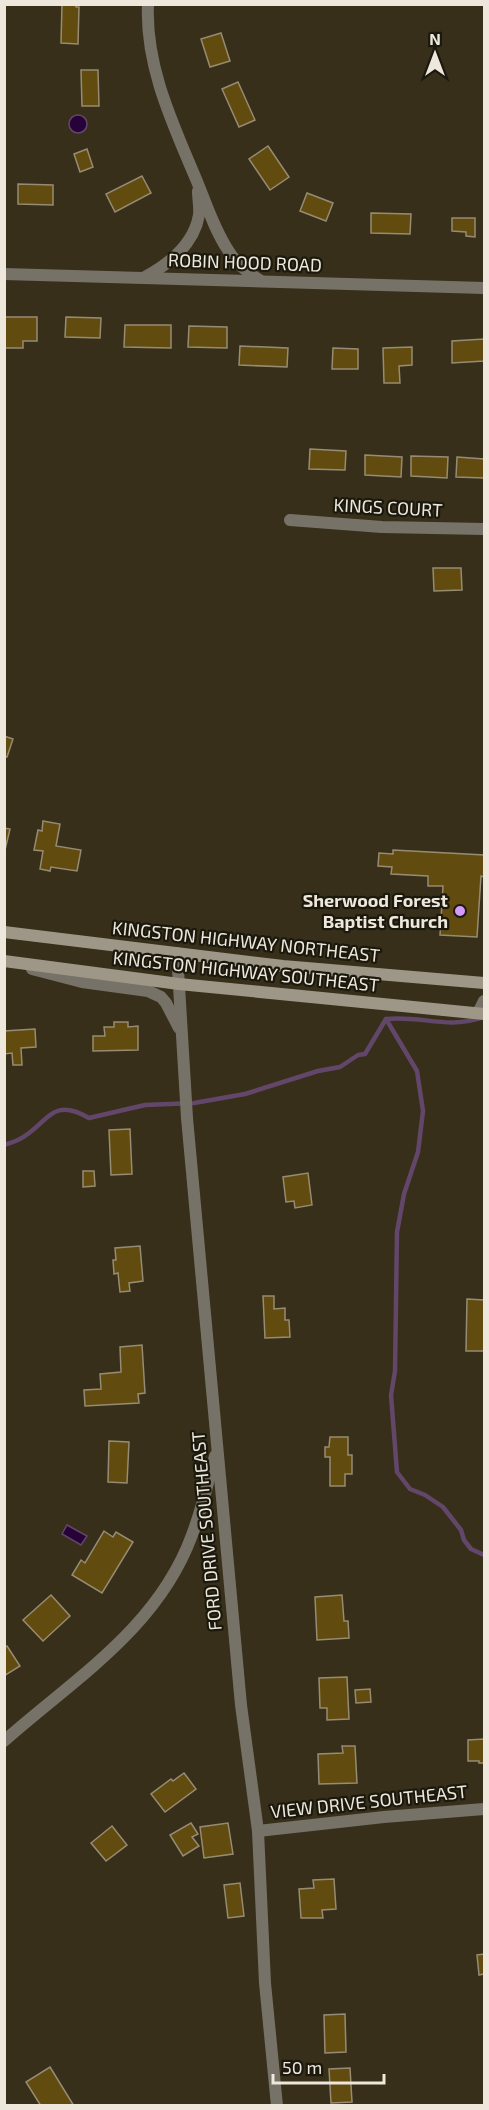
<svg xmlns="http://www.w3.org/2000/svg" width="489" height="2110" font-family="'Exo 2',sans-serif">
	<rect width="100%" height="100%" fill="#372f1a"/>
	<g fill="#260239" stroke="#62476a" stroke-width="1.5">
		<circle cx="78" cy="124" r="9"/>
		<polygon points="67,1525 87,1536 81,1545 62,1534"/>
	</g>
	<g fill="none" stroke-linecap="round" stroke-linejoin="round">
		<g stroke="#62476a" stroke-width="4.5">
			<polyline points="386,1019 417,1071 423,1111 418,1152 404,1194 397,1232 395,1371 391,1395 397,1472 410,1489 425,1495 443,1507 461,1530 464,1540 471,1549 484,1555"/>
			<path d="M 386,1019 C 421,1015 448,1030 484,1017"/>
			<path d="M 4,1145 C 9,1143 14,1142 18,1140 C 48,1126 49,1095 89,1118 L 145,1105 L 194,1103 L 245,1094 L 318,1071 L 340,1067 L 358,1055 L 365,1054 L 386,1019"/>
		</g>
	</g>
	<g fill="#614b0e" stroke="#968c74" stroke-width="1.5">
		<polygon points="62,4 76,4 76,7 79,7 78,44 61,43"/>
		<polygon points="221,33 230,61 210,67 201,39"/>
		<polygon points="81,70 98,70 99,106 82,106"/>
		<polygon points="238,82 255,120 239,127 222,89"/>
		<polygon points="268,146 289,177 270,190 249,159"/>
		<polygon points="87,149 93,167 80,172 74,154"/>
		<polygon points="142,176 151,193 115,212 106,194"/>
		<polygon points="18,184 53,185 53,205 18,204"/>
		<polygon points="307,193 333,203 326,221 300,211"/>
		<polygon points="371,213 411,214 410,234 371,233"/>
		<polygon points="452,218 475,218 475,237 466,236 466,232 452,231"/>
		<polygon points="4,317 37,317 37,341 23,341 23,348 4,348"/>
		<polygon points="66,317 101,318 100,338 65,337"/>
		<polygon points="125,325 171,325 171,348 124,347"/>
		<polygon points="189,326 227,327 227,348 188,347"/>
		<polygon points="484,339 484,361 452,363 452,341"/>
		<polygon points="240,346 288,348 287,367 239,365"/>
		<polygon points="412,347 412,365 399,366 400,383 384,383 383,348"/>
		<polygon points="333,348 358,349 358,369 332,369"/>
		<polygon points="310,449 346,451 345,470 309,469"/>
		<polygon points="365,455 402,457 401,477 365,475"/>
		<polygon points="411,456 448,457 447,478 411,476"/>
		<polygon points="457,457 484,459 484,478 456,477"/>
		<polygon points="433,568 461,568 462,590 434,591"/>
		<polygon points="4,736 13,739 7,757 4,756"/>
		<polygon points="43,821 60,824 56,846 81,850 77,871 51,867 50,871 40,869 43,851 34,850 38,830 42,831"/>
		<polygon points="4,828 10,829 4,854"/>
		<polygon points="393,850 484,855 484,877 481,876 477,937 440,935 443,886 428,886 428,876 391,874 392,867 378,866 379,853 393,854"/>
		<polygon points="114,1022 128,1022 128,1027 138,1026 138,1050 93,1051 93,1036 105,1036 104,1027 114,1027"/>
		<polygon points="35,1029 36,1047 21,1048 22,1065 13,1065 12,1053 4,1054 4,1031"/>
		<polygon points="130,1129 132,1174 111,1175 109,1130"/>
		<polygon points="83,1171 94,1171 95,1186 83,1187"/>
		<polygon points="308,1173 312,1205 295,1208 294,1201 286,1202 283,1177"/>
		<polygon points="140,1246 143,1281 129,1283 130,1291 120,1292 118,1273 114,1274 113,1260 116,1260 115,1248"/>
		<polygon points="263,1296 274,1296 274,1309 285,1308 285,1320 289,1320 290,1337 265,1338"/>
		<polygon points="467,1299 484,1300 484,1351 466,1351"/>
		<polygon points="142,1345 145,1393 138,1394 139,1403 85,1406 84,1390 101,1389 100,1374 121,1372 120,1347"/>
		<polygon points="330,1437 348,1437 348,1455 352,1455 352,1474 345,1474 345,1486 330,1486 330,1457 325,1457 325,1447 329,1447"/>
		<polygon points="109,1441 129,1442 127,1483 108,1482"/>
		<polygon points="104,1531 113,1537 116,1532 133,1542 102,1593 72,1575 81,1560 85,1563"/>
		<polygon points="51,1595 70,1616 43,1641 23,1620"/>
		<polygon points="342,1595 344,1621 348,1621 349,1638 317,1640 315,1597"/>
		<polygon points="7,1646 20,1666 4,1676 4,1648"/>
		<polygon points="347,1677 349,1719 327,1720 327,1708 320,1708 319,1678"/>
		<polygon points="370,1689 371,1702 356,1703 355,1690"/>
		<polygon points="484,1739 484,1763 479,1763 479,1761 468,1761 468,1740"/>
		<polygon points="342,1746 355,1746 357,1783 319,1784 318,1754 343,1753"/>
		<polygon points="184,1773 196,1789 165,1812 151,1794 171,1779 173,1781"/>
		<polygon points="191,1823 198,1834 192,1837 199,1846 183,1856 170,1835"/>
		<polygon points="228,1823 233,1854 204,1858 200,1827"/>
		<polygon points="112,1826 127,1845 106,1861 91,1843"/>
		<polygon points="334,1879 336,1909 322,1910 323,1918 301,1918 299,1889 314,1888 313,1880"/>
		<polygon points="240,1883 244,1916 228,1918 224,1885"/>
		<polygon points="484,1954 484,1974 479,1975 477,1955"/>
		<polygon points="345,2014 346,2052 325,2053 324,2015"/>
		<polygon points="50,2067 74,2106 41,2106 26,2082"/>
		<polygon points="350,2068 352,2102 331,2103 329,2069"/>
	</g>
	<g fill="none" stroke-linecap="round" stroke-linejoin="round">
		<g stroke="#767268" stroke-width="12">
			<path d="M 148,4 C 145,66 173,124 196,179 C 206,203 214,229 228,250 C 236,264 248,273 261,281"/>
			<polyline points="4,274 484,288"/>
			<path d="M 145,277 C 169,264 194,244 199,215 C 200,208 198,199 198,191"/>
			<polyline points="290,520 382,527 484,529"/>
			<polyline points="177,953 187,1118 241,1705 258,1831 265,1983 277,2106"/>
			<polyline points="32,969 82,982 148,991 161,997 166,1003 179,1028"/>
			<polyline points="478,1013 484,1001"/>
			<path d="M 4,1741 C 75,1678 158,1628 192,1535 C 202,1509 208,1482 215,1456"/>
			<polyline points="258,1831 384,1817 484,1809"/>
		</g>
		<g stroke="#9e9787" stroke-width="12">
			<polyline points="4,932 283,966 484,983"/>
			<polyline points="4,961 179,984 484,1014"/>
		</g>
	</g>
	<circle fill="#d39cfc" stroke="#1b180e" stroke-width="2" cx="460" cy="911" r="6"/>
	<g text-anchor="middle" stroke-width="4.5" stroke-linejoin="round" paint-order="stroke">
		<g font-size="18" fill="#eee8dc" stroke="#1b180e">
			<text transform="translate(245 263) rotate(2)" y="6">ROBIN HOOD ROAD</text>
			<text transform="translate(388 508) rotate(3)" y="6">KINGS COURT</text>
			<text transform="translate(246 942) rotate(6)" y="6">KINGSTON HIGHWAY NORTHEAST</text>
			<text transform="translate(246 972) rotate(6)" y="6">KINGSTON HIGHWAY SOUTHEAST</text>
			<text transform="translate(207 1531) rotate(-95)" y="6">FORD DRIVE SOUTHEAST</text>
			<text transform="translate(369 1802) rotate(-6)" y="6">VIEW DRIVE SOUTHEAST</text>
		</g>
		<g font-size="18" font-weight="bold" fill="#eee8dc" stroke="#1b180e" text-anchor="end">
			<text x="448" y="907">Sherwood Forest<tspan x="448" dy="21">Baptist Church</tspan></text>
		</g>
	</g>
	<rect width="489" height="2110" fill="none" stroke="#eee8dc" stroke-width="12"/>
	<g transform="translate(435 54)" stroke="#1b180e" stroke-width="4.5" paint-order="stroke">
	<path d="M0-4.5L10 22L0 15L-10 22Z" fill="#eee8dc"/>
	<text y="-9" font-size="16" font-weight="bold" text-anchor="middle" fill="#eee8dc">N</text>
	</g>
	<path d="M273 2074v9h111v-9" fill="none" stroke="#eee8dc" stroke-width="3"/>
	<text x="282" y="2074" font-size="18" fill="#eee8dc" stroke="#1b180e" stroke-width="4.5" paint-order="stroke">50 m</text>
</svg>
